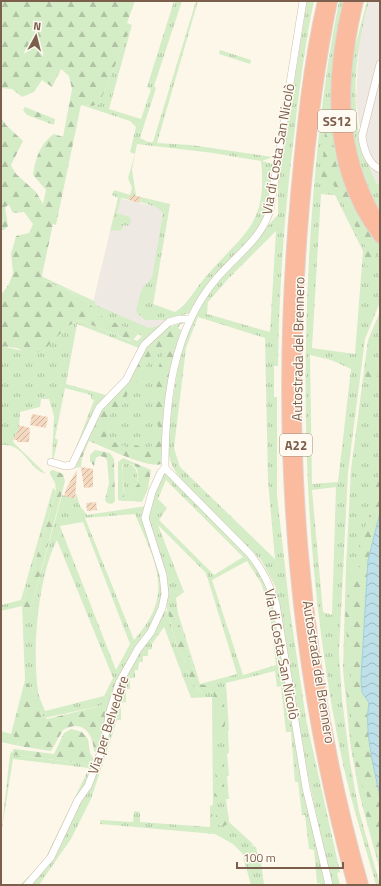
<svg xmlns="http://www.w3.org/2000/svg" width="381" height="886" font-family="'Titillium Web',sans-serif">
	<defs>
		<pattern id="grass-tufts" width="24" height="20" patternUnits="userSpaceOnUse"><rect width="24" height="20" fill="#d4edc7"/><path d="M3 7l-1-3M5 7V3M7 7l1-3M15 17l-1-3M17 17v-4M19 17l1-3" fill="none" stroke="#b1c3a4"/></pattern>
		<pattern id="forest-firs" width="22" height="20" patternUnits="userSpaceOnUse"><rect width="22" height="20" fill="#d4edc7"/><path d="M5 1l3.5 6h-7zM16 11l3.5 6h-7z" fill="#b1c3a4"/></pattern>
		<pattern id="water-waves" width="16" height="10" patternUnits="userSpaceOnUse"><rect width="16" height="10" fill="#bde0e9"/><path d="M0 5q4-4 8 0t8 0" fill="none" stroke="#9fb9bf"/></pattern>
		<pattern id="building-hatch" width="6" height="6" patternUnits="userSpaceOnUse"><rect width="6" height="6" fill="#f4d8c0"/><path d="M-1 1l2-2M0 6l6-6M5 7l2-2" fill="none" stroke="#cbb29e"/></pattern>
	</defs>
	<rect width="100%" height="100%" fill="#fdf7ea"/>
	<g fill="#efe9e3">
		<polygon points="369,1 380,1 380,184 377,184 363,147 356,102 359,41"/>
		<polygon points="118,198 169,210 153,305 169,320 148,338 91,311"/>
	</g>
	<g fill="url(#grass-tufts)" fill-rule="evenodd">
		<path d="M 174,1 L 182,1 L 154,86 L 156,88 L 140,138 L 148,142 L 153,142 L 196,1 L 198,1 L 157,143 L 191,145 L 273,157 L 262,161 L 273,164 L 273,169 L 265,215 L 256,233 L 213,278 L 189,313 L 169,320 L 145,320 L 138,314 L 136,310 L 142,288 L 152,278 L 163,213 C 155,203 133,201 121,198 L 117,213 L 130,217 L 131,223 L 127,226 L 123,225 L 121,231 L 114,230 L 110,232 L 118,198 L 112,195 L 114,190 L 130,195 L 132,188 L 128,178 L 135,154 L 130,152 L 136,127 L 130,121 L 81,105 L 92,106 L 99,104 L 132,25 L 109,109 L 141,119 L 151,89 L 147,87 ZM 137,144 L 213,153 L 261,161 C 268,228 241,234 203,280 C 194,291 187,305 175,312 L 153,304 L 170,204 L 136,196 L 132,169 Z"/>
		<path d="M 307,1 L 314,1 C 305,43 300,85 295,127 C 285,207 279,286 278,366 L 274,366 L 274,397 L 277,397 L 277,495 L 290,611 L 306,719 L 340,872 L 337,873 L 340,885 L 332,885 L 308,776 L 281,613 L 275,586 L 261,560 L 180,478 C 163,457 168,439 171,415 C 177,368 183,328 211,289 C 222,275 237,263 249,250 C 259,239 267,225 278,215 L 278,185 ZM 276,231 L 270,332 L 207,314 L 208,302 L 228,279 ZM 198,317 L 265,338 L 268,481 L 275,559 L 180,467 L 174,448 L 186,348 Z"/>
		<path d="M 339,1 L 345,1 L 332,109 L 365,224 L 380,245 L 380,302 L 365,339 L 348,472 L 339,653 L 342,699 L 350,762 L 359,811 L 380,885 L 376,885 C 365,845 352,805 343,764 C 308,598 300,428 309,259 C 314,173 322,86 339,1 ZM 321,194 L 335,195 L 363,251 L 355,354 L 312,348 ZM 310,355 L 331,360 L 351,369 L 338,482 L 312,484 ZM 336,487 L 332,614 L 332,615 L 323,612 L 312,490 Z"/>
		<path d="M 367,1 L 369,1 C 356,49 350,98 362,147 C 366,160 372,172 377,184 L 380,184 L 380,215 L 370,197 L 351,138 L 349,70 Z"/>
		<polygon points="220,50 251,60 250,64 219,54"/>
		<path d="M 41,276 L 94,301 L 96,305 L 149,328 L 164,324 L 139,348 L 77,324 L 66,384 L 106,395 L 98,405 L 70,463 L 94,400 L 91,399 L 91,395 L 65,388 L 55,438 L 58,440 L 53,461 L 52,460 L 54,416 L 49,399 L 41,399 L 40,407 L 20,412 L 19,429 L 13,440 L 14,443 L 46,474 C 27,468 25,443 1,445 L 1,346 L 32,353 L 42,352 L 68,326 L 79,320 L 131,341 L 133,339 L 137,341 L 142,336 L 91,311 L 92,306 L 70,291 L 41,280 Z"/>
		<polygon points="380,312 380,513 373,535 374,768 380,797 380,871 359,793 350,742 343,669 346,567 351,470 368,340"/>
		<path d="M 181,330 C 168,370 162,421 161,464 C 146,468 104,447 89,440 L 140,357 Z"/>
		<path d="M 124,463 C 139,464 136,473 138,484 L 132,490 L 132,501 L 122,501 C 128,490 119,474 124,463 Z"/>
		<path d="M 163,473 L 168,475 L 254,561 L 272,598 L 326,885 L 317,883 L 314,850 L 309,849 L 305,815 L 302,815 L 298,782 L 295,782 L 291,732 L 286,732 L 281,686 L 277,687 L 275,671 L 226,683 L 229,730 L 228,731 L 229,753 L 227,754 L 229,776 L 227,776 L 229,799 L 226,799 L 229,822 L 252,843 L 253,846 L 256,847 L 259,860 L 261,860 L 264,885 L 251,885 L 242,853 L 233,844 L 215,834 L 100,824 L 100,820 L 133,822 L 134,811 L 140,812 L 140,822 L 210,827 L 210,806 L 213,805 L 212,697 L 191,698 L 164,627 L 152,644 L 152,649 L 148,650 L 148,656 L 143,656 L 143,662 L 139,662 L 138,670 L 135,670 L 135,678 L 130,678 L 130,689 L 126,689 L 126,702 L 121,703 L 121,720 L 117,720 L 91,799 L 71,839 L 39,885 L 31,885 L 50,863 L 61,845 L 109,722 L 123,681 L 163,612 L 167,611 L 178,650 L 186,663 L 186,670 L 195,686 L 202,693 L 209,691 L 210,689 L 200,684 L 196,677 C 190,660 181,616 166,606 L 167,595 L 148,527 L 148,508 ZM 166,480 L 243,557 L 214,575 L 159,520 L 167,508 L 158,499 ZM 158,525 L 206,573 L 237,674 L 200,684 L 178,613 L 176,598 L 184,592 ZM 247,561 L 261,583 L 269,607 L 276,665 L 243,675 L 212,580 Z"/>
		<path d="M 53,488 L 56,491 L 22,606 L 30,612 L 62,495 L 75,499 L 76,493 L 80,506 L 87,515 L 146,506 L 159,568 L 162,596 L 154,622 L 136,645 L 105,703 L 100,706 L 44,718 L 36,702 L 32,689 L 17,743 L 19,746 L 1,742 L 1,731 L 11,734 L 25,680 L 22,606 L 1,611 L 1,605 L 21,600 ZM 135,514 C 155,563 176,593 134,640 L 85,518 ZM 83,522 L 130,644 L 116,670 L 60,526 ZM 57,540 L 113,678 L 104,696 L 45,711 C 43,705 39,698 38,691 C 32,649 38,577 57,540 Z"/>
		<polygon points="12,751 15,755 94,765 51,854 24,885 20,885 44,861 89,768 13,759 1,835 10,754"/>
	</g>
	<g fill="url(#forest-firs)" fill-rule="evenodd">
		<path d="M 1,1 L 135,1 L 127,23 L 132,25 L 99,104 L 92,106 L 81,105 L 56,225 L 53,224 L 41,280 L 70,291 L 92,306 L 91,311 L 138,334 L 132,341 L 79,320 L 68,326 L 42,352 L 32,353 L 31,356 L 17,348 L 1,346 L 1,295 L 9,284 L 13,273 L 11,254 L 16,236 L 29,233 L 33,224 L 24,212 L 13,213 L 9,205 L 5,207 L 8,226 L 4,230 L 1,230 L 1,117 L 6,125 L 23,141 L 11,165 L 16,174 L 36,192 L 43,204 L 46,190 L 33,175 C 35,160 40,143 54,134 L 63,137 L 72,89 L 69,76 L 61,69 L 52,87 L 42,80 L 34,92 L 22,97 L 12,89 L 1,88 Z"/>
		<polygon points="327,106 337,168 346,190 375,244 375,259 365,268 365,245 333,184 321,183"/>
		<polygon points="25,107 55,119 54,125 27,115 23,110"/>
		<path d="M 181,323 L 185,323 L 180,324 L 178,328 L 181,330 C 168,370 162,421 161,464 C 146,468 105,447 89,441 L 82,458 L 81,467 L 75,468 L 102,407 L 145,347 L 159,334 L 168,327 ZM 167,343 C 164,353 159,363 157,374 C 156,384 157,395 156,406 C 156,410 153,413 153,418 C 160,424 161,435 152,440 L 152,446 L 145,449 L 136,445 L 129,448 L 109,440 L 106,438 L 108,431 L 105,423 L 110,415 L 125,403 L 129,388 L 132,383 L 137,382 L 146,368 L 148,358 Z"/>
		<path d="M 367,363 C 376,364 381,373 375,381 L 370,381 L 364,375 Z"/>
		<path d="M 95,450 L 110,453 L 114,459 L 115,501 L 112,504 L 107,503 L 105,500 L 109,483 L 107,460 C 104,456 100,455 96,458 L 94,466 L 90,461 L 90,455 Z"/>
		<path d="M 123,458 L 151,470 L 148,489 L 142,502 L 132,501 L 132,490 L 138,484 C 137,480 138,474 137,470 C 136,463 126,463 122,465 L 124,497 L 122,501 L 118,500 L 118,462 Z"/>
		<polygon points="53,470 63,474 65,481 30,612 22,606 56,491 55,483 50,474 50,471"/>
		<path d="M 380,473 L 380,513 L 368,560 L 361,679 L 362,692 L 369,703 L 367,714 L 374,768 L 380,797 L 380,863 L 374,847 L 363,803 L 367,801 C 368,792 364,790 361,783 C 355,770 353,755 355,742 L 350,734 L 355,728 L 345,687 L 345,683 L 350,681 L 351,678 L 345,616 L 350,578 L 347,572 L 349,568 L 358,567 L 361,565 L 359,559 L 359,544 L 371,511 L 374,488 Z"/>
		<path d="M 166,606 C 181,615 190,660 196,677 L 200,684 L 209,686 L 210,689 L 208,693 L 202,693 L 193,683 L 186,670 L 186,663 L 178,650 Z"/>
		<path d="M 27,683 L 30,685 L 43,716 L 47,719 L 100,706 L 105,702 L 114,683 L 116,685 L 101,749 L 97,753 L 94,751 C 93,733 82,719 63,730 L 51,751 L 19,746 L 14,737 Z"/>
		<polygon points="217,689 224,690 226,692 222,703 224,710 222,713 218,715 215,712 215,705 218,703 213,697 214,692"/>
		<path d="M 222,717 L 225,718 C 225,724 226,727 220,730 L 215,728 L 215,721 Z"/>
		<polygon points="71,729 82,732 88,739 90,753 95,761 94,765 15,755 13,753 13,749 15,749 54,754 64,733"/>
		<path d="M 220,756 C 224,764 225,792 220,798 L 214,796 L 216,788 L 215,760 L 216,757 Z"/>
		<path d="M 219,807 L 225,809 L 228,813 L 229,823 L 224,826 L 218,825 C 216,819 214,813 219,807 Z"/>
	</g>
	<path fill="url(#water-waves)" stroke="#a2d0db" d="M 380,513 L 380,797 C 374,768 364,731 369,703 L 362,692 L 361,679 L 368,560 Z"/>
	<g fill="url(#building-hatch)">
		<polygon points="130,195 141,197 139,203 129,200"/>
		<polygon points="32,414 48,417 46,428 30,425"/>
		<polygon points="18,425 30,428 29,442 17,442 17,440 13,440 19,429"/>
		<polygon points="81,467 93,469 93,487 84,488"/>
		<polygon points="77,470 75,499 64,496 67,487"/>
		<polygon points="96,502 97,510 87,511 86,503"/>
	</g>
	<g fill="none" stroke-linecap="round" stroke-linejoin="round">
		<defs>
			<g id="minor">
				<path d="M 303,1 L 270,210 C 261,240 235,256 216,279 C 172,331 165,402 165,468 L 250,554 C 263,570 270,585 276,604 L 306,788 L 329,885"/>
				<path d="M 380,64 L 362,136 C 363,147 368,165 380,169"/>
				<polyline points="51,462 65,466 72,465 99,408 126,380 144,345 169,322 180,319 189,319"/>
				<polyline points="27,885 51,857 78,800 88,786 103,747 110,711 119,683 138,649 151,632 162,608 165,594 163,575 145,518 152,492 161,472 165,468"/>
			</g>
			<g id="highway">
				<path d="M 323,1 C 308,65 302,131 296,196 C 275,428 291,661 353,885"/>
				<path d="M 332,1 C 318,68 310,137 304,205 C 284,433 300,665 363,885"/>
				<path d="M 349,1 C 330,80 327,170 380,238"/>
				<path d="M 358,1 C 339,81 337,151 380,223"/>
			</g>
		</defs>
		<use href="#minor" stroke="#d2bfae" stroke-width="8"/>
		<use href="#highway" stroke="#ddd5d0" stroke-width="12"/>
		<use href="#minor" stroke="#fff" stroke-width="7"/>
		<use href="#highway" stroke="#fabb9f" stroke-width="10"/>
	</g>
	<g text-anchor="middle" stroke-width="3" stroke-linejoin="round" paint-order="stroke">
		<g fill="#fffaf2" stroke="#a38d7d" stroke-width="1">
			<rect x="318" y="110" width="38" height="22" rx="3"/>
			<rect x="280" y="434" width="32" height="22" rx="3"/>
		</g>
		<g font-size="13" font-weight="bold" fill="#7b5e4b">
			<text x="337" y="126">SS12</text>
			<text x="296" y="450">A22</text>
		</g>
		<g font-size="14" fill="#7b5e4b" stroke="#fffaf2">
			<text transform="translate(278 149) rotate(-80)" y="5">Via di Costa San Nicolò</text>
			<text transform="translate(298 349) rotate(-89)" y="5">Autostrada del Brennero</text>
			<text transform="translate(282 654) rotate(79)" y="5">Via di Costa San Nicolò</text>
			<text transform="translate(319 672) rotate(81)" y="5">Autostrada del Brennero</text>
			<text transform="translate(108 725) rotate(-72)" y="5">Via per Belvedere</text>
		</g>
	</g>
	<rect width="381" height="886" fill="none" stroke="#7b5e4b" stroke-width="4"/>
	<g transform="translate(36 36) rotate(7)" stroke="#fffaf2" stroke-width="3" paint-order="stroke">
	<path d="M0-3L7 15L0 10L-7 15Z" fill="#7b5e4b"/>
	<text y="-6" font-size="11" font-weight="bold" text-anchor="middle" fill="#7b5e4b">N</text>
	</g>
	<path d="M237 862v6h106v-6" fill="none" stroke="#7b5e4b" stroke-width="2"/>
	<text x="243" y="862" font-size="12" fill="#7b5e4b" stroke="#fffaf2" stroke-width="3" paint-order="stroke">100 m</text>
</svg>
